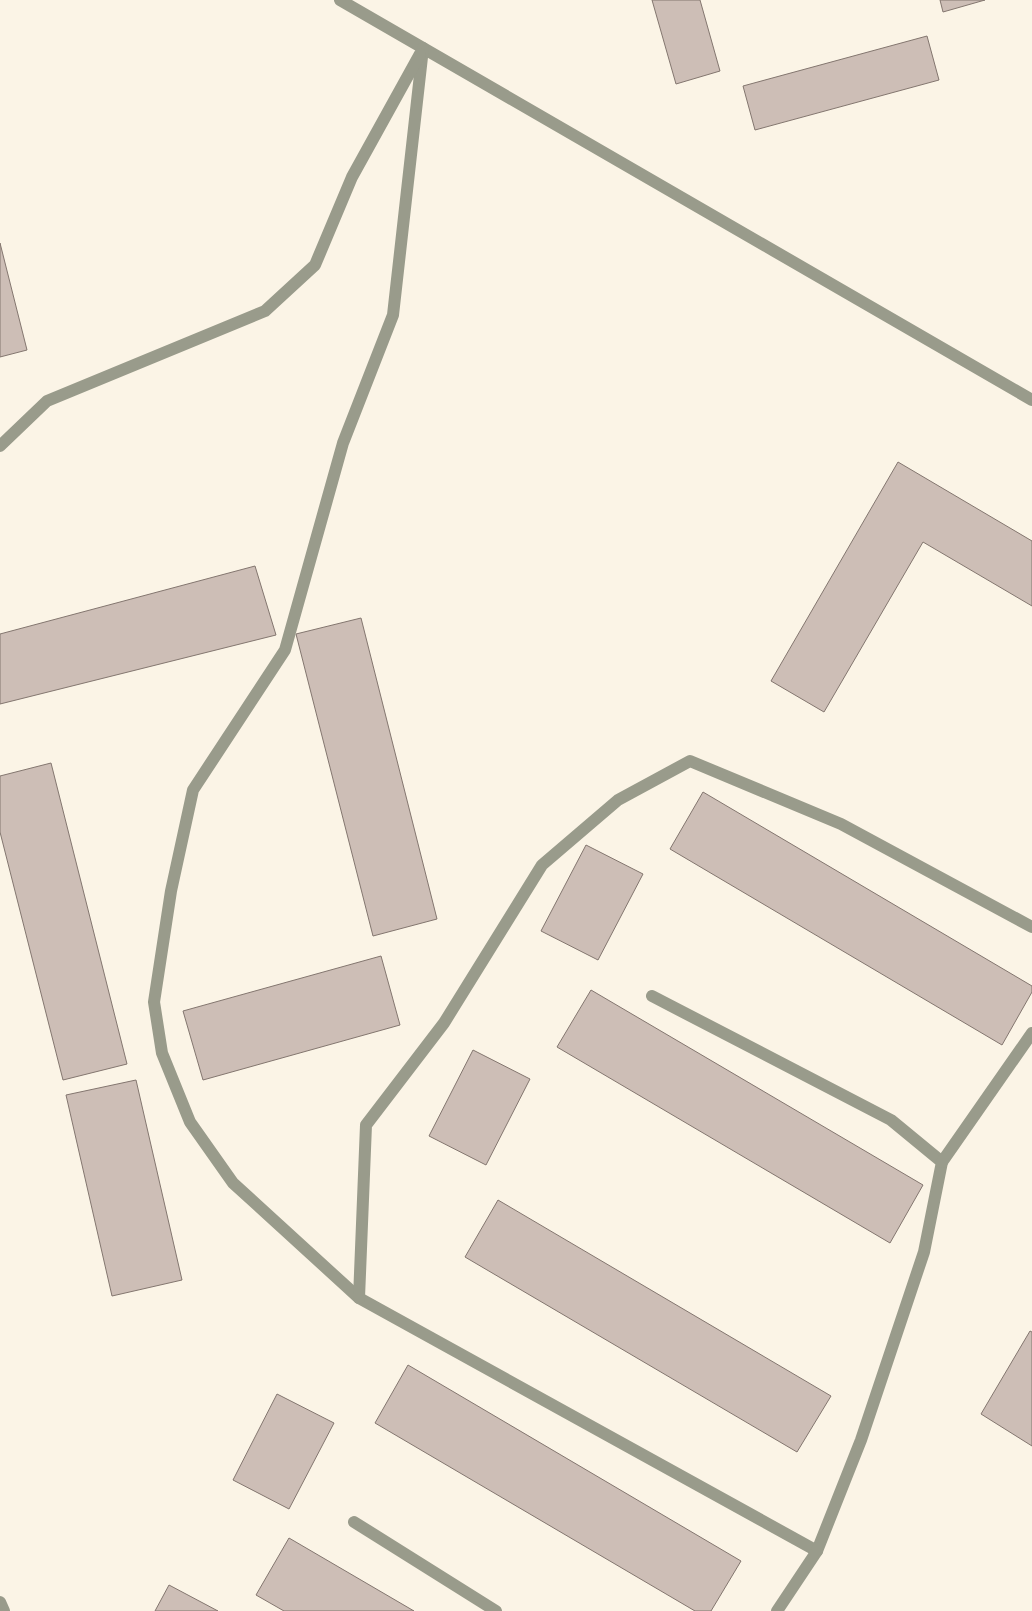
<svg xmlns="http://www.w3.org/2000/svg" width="1032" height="1611" font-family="Arial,sans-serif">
	<rect width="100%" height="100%" fill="#fbf4e6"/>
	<g fill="#cdbeb6" stroke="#83766f">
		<polygon points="652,0 700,0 720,71 676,84"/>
		<polygon points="940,0 985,0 943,12"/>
		<polygon points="927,36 939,80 755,130 743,86"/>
		<polygon points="0,243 27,350 0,357"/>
		<polygon points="898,462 1032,541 1032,606 923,542 824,712 771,681"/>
		<polygon points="255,566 276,635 0,704 0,634"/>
		<polygon points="361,618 437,919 373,936 296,634"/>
		<polygon points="51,763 127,1064 63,1080 0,832 0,776"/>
		<polygon points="703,792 1032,986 1032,992 1002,1045 670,849"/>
		<polygon points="586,845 643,874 598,960 541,931"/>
		<polygon points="381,956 400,1025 203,1080 183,1011"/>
		<polygon points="591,990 923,1185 890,1243 557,1047"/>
		<polygon points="473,1050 530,1079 486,1165 429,1136"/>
		<polygon points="136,1080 182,1280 112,1296 66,1095"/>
		<polygon points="498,1200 831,1396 797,1452 465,1257"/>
		<polygon points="1030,1331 1032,1332 1032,1446 981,1414"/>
		<polygon points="408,1365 741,1561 711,1611 695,1611 375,1423"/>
		<polygon points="277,1394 334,1423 289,1509 233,1480"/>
		<polygon points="289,1538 414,1611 284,1611 256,1595"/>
		<polygon points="169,1585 218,1611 155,1611"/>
	</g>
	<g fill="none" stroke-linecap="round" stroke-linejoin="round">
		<g stroke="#999b8b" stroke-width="12">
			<polyline points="340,0 1032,400"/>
			<polyline points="423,48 393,315 343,443 285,650 193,790 171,891 154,1002 162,1053 190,1122 233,1183 359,1298 817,1551"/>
			<polyline points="0,446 47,401 265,311 315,265 352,177 420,54"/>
			<polyline points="652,996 891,1120 942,1162 924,1252 861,1440 817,1551 777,1611"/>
			<polyline points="942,1162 1032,1033"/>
			<polyline points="359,1298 366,1125 444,1023 542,865 618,800 690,761 841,824 1032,927"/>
			<polyline points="354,1522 496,1611"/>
			<polyline points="0,1602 4,1611"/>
		</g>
	</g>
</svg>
